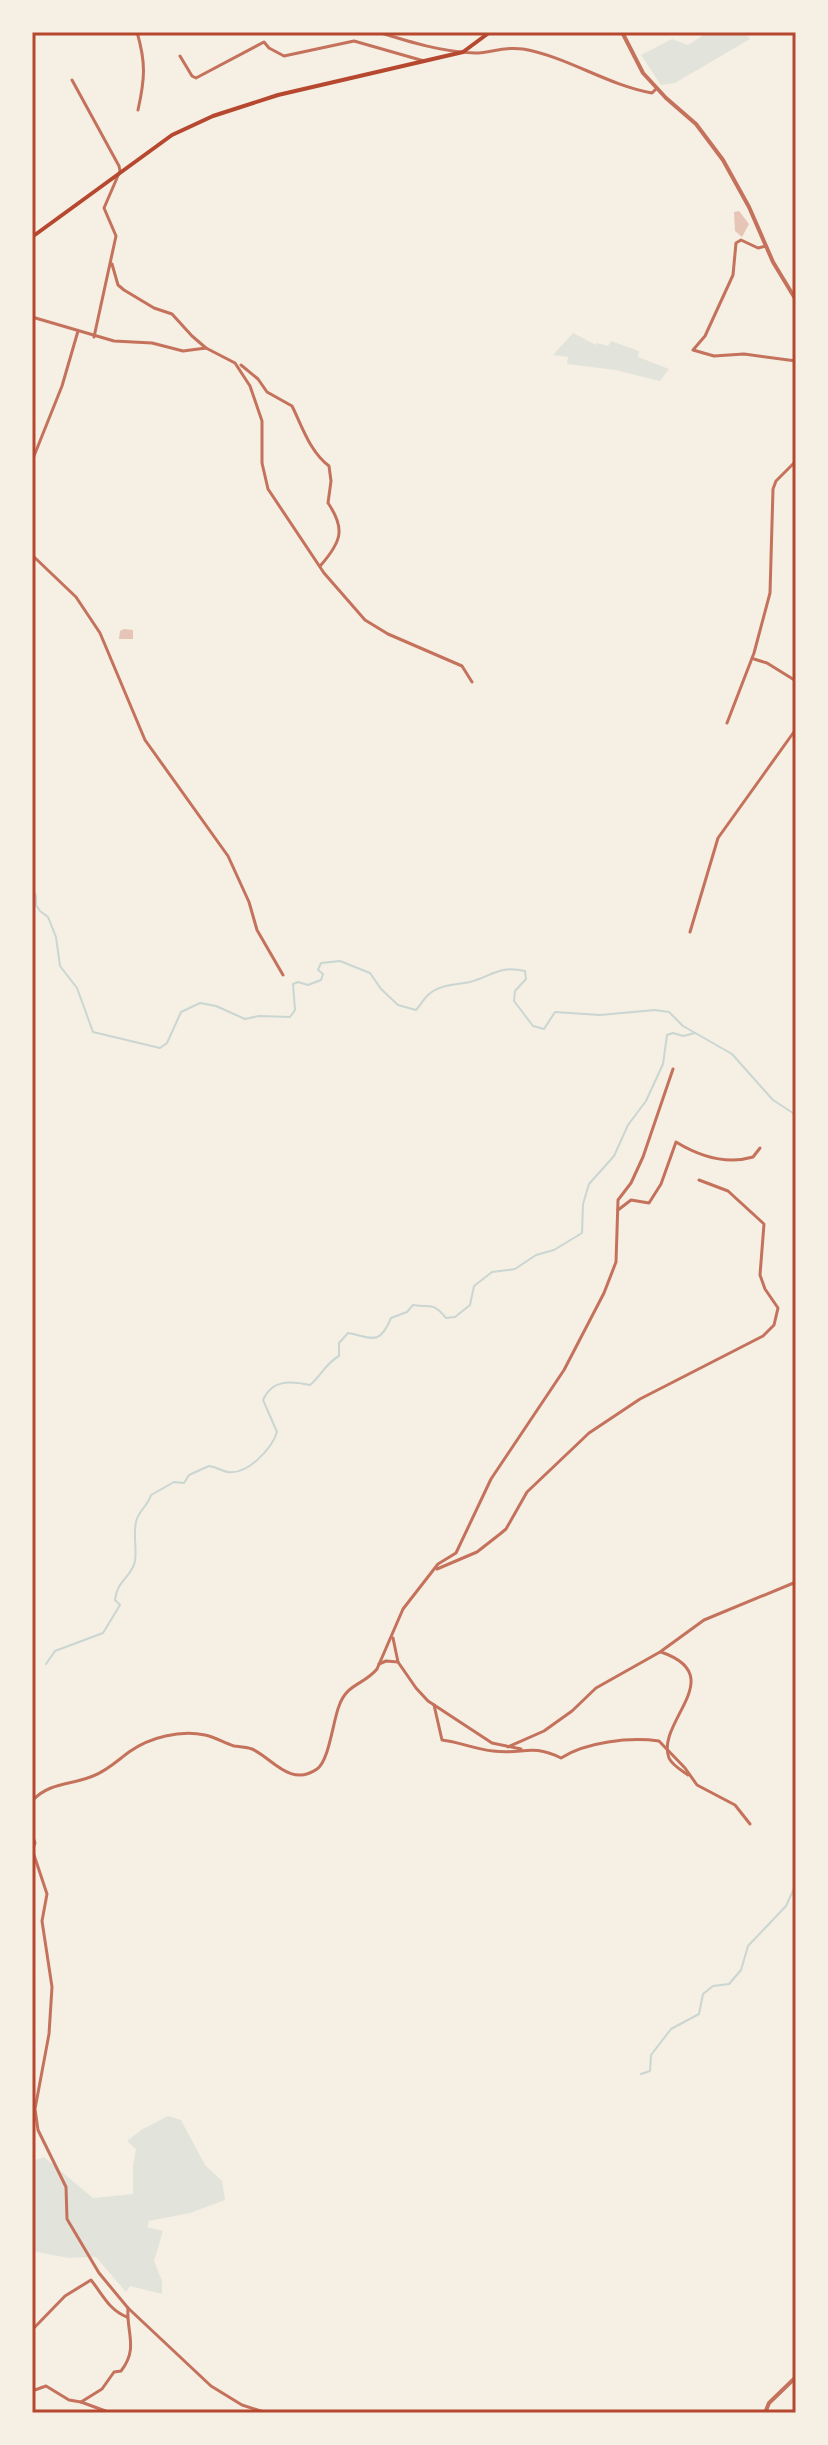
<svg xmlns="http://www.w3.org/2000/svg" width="828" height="2445" font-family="'Varela Round',sans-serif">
	<rect width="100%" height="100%" fill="#f6efe4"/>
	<g fill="#e2e4dc">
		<polygon points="708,32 745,32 750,39 675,83 661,85 641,55 672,39 688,45"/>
		<polygon points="573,333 596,345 597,343 608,346 611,341 639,351 638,357 669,369 660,381 615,370 567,364 568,357 553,355"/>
		<path d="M 168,2116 L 181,2120 L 205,2165 L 222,2181 L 225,2200 L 190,2213 L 149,2221 L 147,2227 L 163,2231 L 154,2261 L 162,2281 L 162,2294 L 130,2286 L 126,2292 L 96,2257 L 68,2258 L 32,2251 L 32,2217 L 35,2218 C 36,2199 32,2181 32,2161 L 44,2157 L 93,2198 L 133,2194 L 133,2166 L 136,2149 L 127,2141 L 141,2130 Z"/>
	</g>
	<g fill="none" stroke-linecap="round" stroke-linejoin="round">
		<g stroke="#c9d6d2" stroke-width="2">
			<path d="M 32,887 L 36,896 L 36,905 L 40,911 L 48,917 L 56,937 L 60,966 L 77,988 L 93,1032 L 160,1048 L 167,1043 L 181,1012 L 200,1003 L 216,1006 L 245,1019 L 259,1016 L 290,1017 L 295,1010 L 293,984 L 298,982 L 308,985 L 321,980 L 323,974 L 318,970 L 321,963 L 340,961 L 370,973 L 381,989 L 398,1005 L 416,1010 C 420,1005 424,999 428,995 C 440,984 456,985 470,982 C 492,976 499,965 525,971 L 526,979 L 515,991 L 514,1001 L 533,1026 L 544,1029 L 555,1012 L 600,1015 L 655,1010 L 669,1012 L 683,1026 L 732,1054 L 773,1100 L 796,1115"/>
			<path d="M 46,1664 L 55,1651 L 103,1633 L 120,1605 L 115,1600 C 117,1580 132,1577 135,1561 C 137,1548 133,1535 136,1522 C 138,1511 148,1506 151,1495 L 174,1482 L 184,1483 L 189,1475 L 209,1466 C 216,1467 222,1471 228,1472 C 248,1475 272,1448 277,1432 L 263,1400 C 272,1379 291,1381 310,1385 C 321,1376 326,1363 339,1356 L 339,1343 L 348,1333 C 371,1337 379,1347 391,1318 L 407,1312 L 413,1305 C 432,1308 433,1302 446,1318 L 455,1317 L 470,1305 L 474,1286 L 492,1272 L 515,1269 L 536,1255 L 554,1250 L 582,1233 L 583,1204 L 589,1184 L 614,1156 L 628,1125 L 646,1101 L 663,1064 L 667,1035 L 673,1033 L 683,1036 L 695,1033"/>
			<polyline points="641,2074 650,2071 651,2055 671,2029 699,2014 703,1994 713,1986 729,1984 741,1970 748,1946 786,1906 796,1884"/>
		</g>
	</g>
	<g fill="#e6c5b7">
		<polygon points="739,211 749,224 742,237 735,231 734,212"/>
		<polygon points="124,629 133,630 133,639 119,639 120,631"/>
	</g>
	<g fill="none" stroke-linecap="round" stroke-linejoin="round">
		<g stroke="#c5725c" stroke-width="3">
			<path d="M 137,32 C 146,63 145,78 138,110"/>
			<path d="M 378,32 C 410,42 442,52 475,53 C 492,53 502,46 523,49 C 568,57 607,85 652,93 L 657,88"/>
			<polyline points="180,56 192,76 196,78 264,42 269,48 284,56 354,41 424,61"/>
			<polyline points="72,80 119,166 120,171 104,208 116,236 94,337"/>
			<polyline points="766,246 758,248 741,240 736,243 733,275 705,336 693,350 714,356 744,354 796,361"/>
			<polyline points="112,264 118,285 124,290 154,308 172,314 192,336 206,348"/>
			<polyline points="32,317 114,341 152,343 183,351 206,348 235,363 250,386 262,421 262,463 268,489 324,573 365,620 388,634 462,666 472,682"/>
			<path d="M 241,365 L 258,379 L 267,392 L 292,406 C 302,426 310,452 329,466 L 331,481 L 328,503 C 346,529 341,542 321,565"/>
			<polyline points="32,461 62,386 78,331"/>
			<polyline points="32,555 76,597 100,633 145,740 228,856 249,902 257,930 283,975"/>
			<polyline points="754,659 767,663 796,681"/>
			<polyline points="727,723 754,653 770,593 773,489 776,481 796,461"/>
			<polyline points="690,932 718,838 796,729"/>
			<path d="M 618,1210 L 631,1200 L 649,1203 L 661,1184 L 676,1142 C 699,1156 726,1165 753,1157 L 760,1148"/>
			<polyline points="437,1569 477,1552 500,1534 506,1529 527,1492 589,1433 640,1399 763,1336 774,1325 778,1308 765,1289 760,1275 764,1224 728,1191 699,1180"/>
			<polyline points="393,1638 398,1662"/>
			<path d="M 661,1652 C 731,1676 655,1722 669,1758 C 672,1765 681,1770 688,1775"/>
			<polyline points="379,1664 386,1661 398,1662 416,1688 428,1701 492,1743 521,1749"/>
			<path d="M 434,1705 L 442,1740 C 459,1742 475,1749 493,1751 C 524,1755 530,1743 561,1758 C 586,1742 629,1737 659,1741 L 685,1768 L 697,1785 L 735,1805 L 750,1824"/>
			<polyline points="508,1747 544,1731 572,1711 596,1688 660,1652 704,1620 796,1582"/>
			<path d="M 32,1801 C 49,1782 72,1785 93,1776 C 107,1771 118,1760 129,1752 C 150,1737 180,1730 205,1735 C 215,1737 224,1743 234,1746 C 240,1747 247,1747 252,1749 C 271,1757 290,1788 317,1769 C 329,1761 333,1721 339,1706 C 347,1683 364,1685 377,1669 L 403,1609 L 438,1564 L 456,1553 L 491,1479 L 564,1370 L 604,1293 L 616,1262 L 618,1200 L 631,1183 L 643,1157 L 673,1069"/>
			<polyline points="32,1834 35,1843 32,1851"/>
			<polyline points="32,1849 47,1894 42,1921 52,1987 49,2034 35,2109 38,2130 66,2187 67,2219 99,2273 128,2308 211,2386 242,2405 267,2413"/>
			<path d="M 32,2330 L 65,2296 L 91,2280 C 103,2295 109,2310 127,2317"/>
			<path d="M 32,2391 L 46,2386 L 69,2400 L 81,2402 L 102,2389 L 114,2372 L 121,2371 C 139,2348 126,2332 128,2308"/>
			<polyline points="81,2402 111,2413"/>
		</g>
		<g stroke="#c5725c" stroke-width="4">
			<polyline points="622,32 643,73 666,98 696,124 723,160 749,207 773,262 796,300"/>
			<polyline points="765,2413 769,2403 796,2377"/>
		</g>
		<polyline stroke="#b5482f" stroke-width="4" points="32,237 172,135 213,116 278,95 463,52 490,32"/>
	</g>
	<rect width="828" height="2445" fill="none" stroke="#f6efe4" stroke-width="68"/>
	<rect x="34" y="34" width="760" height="2377" fill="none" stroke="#b5482f" stroke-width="3"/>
</svg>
